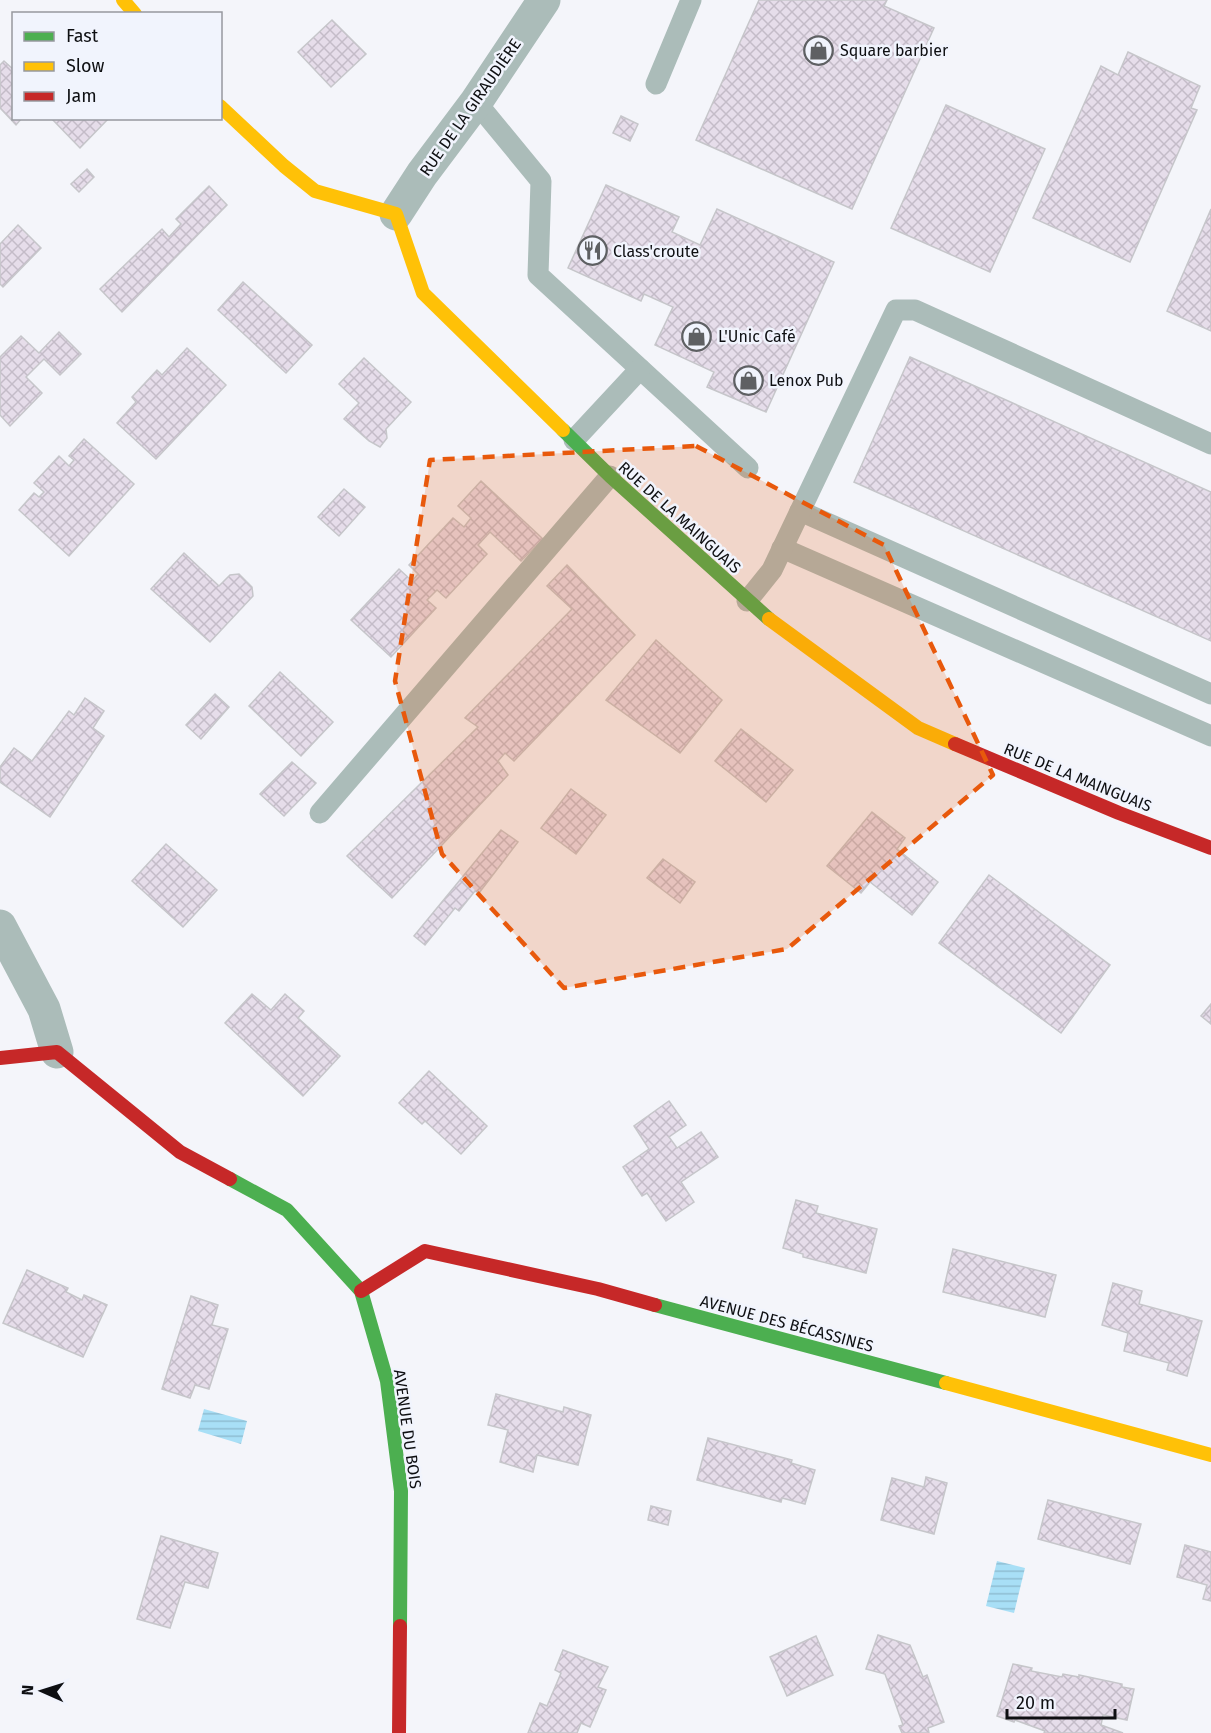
<svg xmlns="http://www.w3.org/2000/svg" width="1211" height="1733" font-family="'Fira Sans',sans-serif">
	<defs>
		<pattern id="water-rules" width="6" height="5" patternUnits="userSpaceOnUse" patternTransform="scale(1.5)"><rect width="6" height="5" fill="#a8dff6"/><path d="M0 2.5h6" fill="none" stroke="#8fbed2"/></pattern>
		<pattern id="building-cross-hatch" width="8" height="8" patternUnits="userSpaceOnUse" patternTransform="scale(1.5)"><rect width="8" height="8" fill="#e6ddea"/><path d="M0 0l8 8M0 8l8-8" fill="none" stroke="#c4bcc8"/></pattern>
	</defs>
	<rect width="100%" height="100%" fill="#f4f5fa"/>
	<g fill="url(#water-rules)">
		<polygon points="204,1409 247,1421 241,1444 198,1431"/>
		<polygon points="997,1561 1025,1568 1014,1613 986,1606"/>
	</g>
	<g fill="url(#building-cross-hatch)" stroke="#c6c6ca" stroke-width="1.5">
		<polygon points="759,0 887,0 884,6 934,28 852,209 696,140"/>
		<polygon points="332,20 366,54 331,87 298,52"/>
		<polygon points="1128,52 1200,86 1191,108 1197,110 1130,262 1033,218 1101,66 1118,75"/>
		<polygon points="4,61 14,70 14,118 22,118 16,125 0,108 0,65"/>
		<polygon points="946,105 1045,149 990,272 891,228"/>
		<polygon points="621,116 638,124 630,141 613,133"/>
		<polygon points="51,118 109,118 80,148"/>
		<polygon points="87,169 94,177 79,192 71,184"/>
		<polygon points="606,185 679,217 672,232 700,245 717,209 834,262 766,412 707,387 714,372 655,345 673,307 644,294 641,301 568,268"/>
		<polygon points="209,186 227,205 122,312 100,289 162,229 169,237 181,224 176,219"/>
		<polygon points="1211,209 1211,331 1167,311"/>
		<polygon points="18,225 41,248 3,287 0,284 0,244"/>
		<polygon points="243,282 312,345 286,373 218,310"/>
		<polygon points="59,332 81,354 60,375 44,359 26,377 42,393 10,426 0,415 0,357 21,336 39,353"/>
		<polygon points="187,348 226,385 156,459 117,423 136,402 132,397 157,370 162,375"/>
		<polygon points="910,357 1211,492 1211,641 854,482"/>
		<polygon points="364,358 411,402 386,429 387,438 380,447 369,441 344,419 359,403 339,384"/>
		<polygon points="84,439 134,484 69,556 19,510 34,493 39,497 44,492 34,483 59,456 69,466 74,460 69,456"/>
		<polygon points="481,481 543,539 521,561 490,532 478,545 487,554 446,598 437,590 427,600 436,608 391,657 351,620 399,569 412,581 418,574 409,565 453,518 464,527 471,518 458,506"/>
		<polygon points="344,489 365,507 339,536 318,517"/>
		<polygon points="184,553 219,586 230,575 239,574 252,587 253,596 210,642 151,589"/>
		<polygon points="567,565 635,635 514,761 505,753 498,761 508,775 392,898 347,856 478,727 465,718 572,609 547,586"/>
		<polygon points="656,640 722,700 680,753 606,700"/>
		<polygon points="280,672 333,722 301,756 249,706"/>
		<polygon points="215,694 229,707 201,739 186,725"/>
		<polygon points="85,698 104,711 93,728 104,736 50,817 0,782 0,767 14,748 32,761 69,711 74,715"/>
		<polygon points="741,729 793,770 766,802 715,761"/>
		<polygon points="292,762 316,783 284,816 260,794"/>
		<polygon points="571,789 606,815 576,854 541,828"/>
		<polygon points="872,812 905,838 897,849 938,882 912,915 870,882 861,893 827,866"/>
		<polygon points="501,830 518,842 479,893 475,891 459,911 455,908 425,945 414,936"/>
		<polygon points="166,844 217,890 183,927 132,881"/>
		<polygon points="663,859 695,882 680,903 647,878"/>
		<polygon points="989,875 1110,965 1061,1033 939,943"/>
		<polygon points="252,994 271,1010 285,994 304,1011 298,1018 340,1056 303,1096 225,1023"/>
		<polygon points="1211,1004 1211,1024 1201,1016"/>
		<polygon points="429,1071 487,1126 461,1154 425,1121 422,1124 399,1103"/>
		<polygon points="669,1101 686,1125 669,1137 677,1148 701,1132 718,1157 681,1182 694,1202 666,1221 647,1193 642,1196 623,1167 649,1149 634,1126"/>
		<polygon points="796,1200 818,1206 816,1213 877,1229 866,1273 803,1257 803,1254 783,1248"/>
		<polygon points="953,1249 1056,1275 1045,1317 943,1292"/>
		<polygon points="27,1270 68,1288 66,1292 82,1300 84,1295 107,1305 83,1357 3,1323"/>
		<polygon points="1113,1283 1142,1291 1139,1304 1202,1321 1187,1376 1167,1370 1169,1363 1124,1351 1128,1333 1102,1325"/>
		<polygon points="191,1296 218,1305 212,1325 228,1329 209,1389 195,1385 190,1398 162,1389"/>
		<polygon points="496,1394 563,1412 564,1407 591,1415 578,1465 537,1455 533,1472 500,1462 508,1430 488,1425"/>
		<polygon points="708,1438 792,1460 791,1463 815,1470 805,1504 782,1498 781,1502 697,1480"/>
		<polygon points="926,1477 947,1483 934,1534 881,1520 892,1478 924,1487"/>
		<polygon points="1048,1500 1141,1524 1130,1564 1038,1539"/>
		<polygon points="651,1506 671,1511 668,1525 648,1520"/>
		<polygon points="161,1536 218,1553 208,1588 185,1582 170,1628 137,1619"/>
		<polygon points="1185,1545 1211,1552 1211,1601 1203,1599 1207,1585 1177,1577"/>
		<polygon points="878,1635 910,1645 923,1677 927,1675 944,1722 928,1728 929,1733 902,1733 899,1726 903,1725 885,1674 866,1669"/>
		<polygon points="816,1636 833,1675 787,1696 770,1657"/>
		<polygon points="563,1650 608,1667 598,1687 606,1690 590,1727 581,1723 577,1733 528,1733 540,1703 547,1706 561,1673 555,1670"/>
		<polygon points="1013,1664 1032,1668 1031,1671 1062,1677 1063,1674 1079,1677 1079,1675 1122,1684 1122,1687 1134,1689 1127,1720 1103,1715 1101,1725 1123,1733 1044,1733 1045,1731 1015,1720 1014,1722 997,1716"/>
	</g>
	<g fill="none" stroke-linecap="round" stroke-linejoin="round">
		<g stroke="#abbcb9" stroke-width="21">
			<polyline points="656,84 691,0"/>
			<polyline points="476,102 541,181 538,275 748,468"/>
			<polyline points="574,440 640,369"/>
			<polyline points="800,511 1211,694"/>
			<polyline points="782,548 1211,736"/>
			<polyline points="747,601 772,570 896,310 915,310 1211,444"/>
			<polyline points="320,813 610,476"/>
		</g>
		<g stroke="#abbcb9" stroke-width="33">
			<polyline points="396,214 422,174 476,102 544,0"/>
			<polyline points="0,926 44,1009 57,1052"/>
		</g>
		<g stroke="#4caf50" stroke-width="14">
			<polyline points="563,430 610,476 769,619"/>
			<polyline points="230,1179 287,1210 361,1291 387,1381 401,1491 400,1626"/>
			<polyline points="655,1305 946,1383"/>
		</g>
		<g stroke="#ffc107" stroke-width="14">
			<polyline points="123,0 135,14"/>
			<polyline points="220,106 284,166 315,191 396,214 423,293 563,430"/>
			<polyline points="769,619 918,728 955,744"/>
			<polyline points="946,1383 1211,1455"/>
		</g>
		<g stroke="#c62828" stroke-width="14">
			<polyline points="955,744 1119,813 1211,848"/>
			<polyline points="0,1058 57,1052 180,1152 230,1179"/>
			<polyline points="361,1291 425,1251 598,1289 655,1305"/>
			<polyline points="399,1733 400,1626"/>
		</g>
	</g>
	<path fill="#e8590c" fill-opacity="0.2" stroke="#e8590c" stroke-width="4.5" stroke-dasharray="12 8" stroke-linejoin="round" d="M 696,446 L 884,545 L 993,775 L 787,949 L 564,988 L 442,854 L 395,681 L 430,460 Z"/>
	<defs>
		<symbol id="shop-ring" viewBox="-11 -11 22 22"><circle r="9.5" fill="#f1f4fd" stroke="#5e6063" stroke-width="1.5"/><path d="M-5-2.5h2.3a2.7 3.5 0 0 1 5.4 0H5L5.5 6h-11ZM-1.5-2.5h3a1.5 2.3 0 0 0-3 0Z" fill="#5e6063"/></symbol>
		<symbol id="restaurant-ring" viewBox="-11 -11 22 22"><circle r="9.5" fill="#f1f4fd" stroke="#5e6063" stroke-width="1.5"/><path d="M-5-6h1v4h1v-4h1v4h1v-4h1v5L-1.5 .5V6h-2V.5L-5-1ZM5-6V6H3V1.5H1.5Q1.5-4 5-6Z" fill="#5e6063"/></symbol>
	</defs>
	<g fill-rule="evenodd">
		<use href="#shop-ring" x="802" y="34" width="33" height="33"/>
		<use href="#restaurant-ring" x="576" y="234" width="33" height="33"/>
		<use href="#shop-ring" x="680" y="320" width="33" height="33"/>
		<use href="#shop-ring" x="732" y="364" width="33" height="33"/>
	</g>
	<g text-anchor="middle" stroke-width="5" stroke-linejoin="round" paint-order="stroke">
		<g font-size="16" fill="#0e0f12" stroke="#f1f4fd" text-anchor="start">
			<text x="840" y="56">Square barbier</text>
			<text x="613" y="257">Class'croute</text>
			<text x="718" y="342">L'Unic Café</text>
			<text x="769" y="386">Lenox Pub</text>
		</g>
		<g font-size="16" fill="#0e0f12" stroke="#f1f4fd">
			<text transform="translate(470 107) rotate(-55)" y="6">RUE DE LA GIRAUDIÈRE</text>
			<text transform="translate(680 517) rotate(42)" y="6">RUE DE LA MAINGUAIS</text>
			<text transform="translate(1078 777) rotate(22)" y="6">RUE DE LA MAINGUAIS</text>
			<text transform="translate(787 1323) rotate(15)" y="6">AVENUE DES BÉCASSINES</text>
			<text transform="translate(408 1429) rotate(82)" y="6">AVENUE DU BOIS</text>
		</g>
	</g>
	<rect x="12" y="12" width="210" height="108" fill="#f1f4fd" stroke="#96989f" stroke-width="1.5"/>
	<rect x="24" y="32" width="30" height="9" fill="#4caf50" stroke="#96989f" stroke-width="1.5"/>
	<text x="66" y="42" font-size="18" fill="#0e0f12">Fast</text>
	<rect x="24" y="62" width="30" height="9" fill="#ffc107" stroke="#96989f" stroke-width="1.5"/>
	<text x="66" y="72" font-size="18" fill="#0e0f12">Slow</text>
	<rect x="24" y="92" width="30" height="9" fill="#c62828" stroke="#96989f" stroke-width="1.5"/>
	<text x="66" y="102" font-size="18" fill="#0e0f12">Jam</text>
	<g transform="translate(42 1691) rotate(273)" stroke="#f1f4fd" stroke-width="4.5" paint-order="stroke">
	<path d="M0-4.5L10 22L0 15L-10 22Z" fill="#0e0f12"/>
	<text y="-9" font-size="16" font-weight="bold" text-anchor="middle" fill="#0e0f12">N</text>
	</g>
	<path d="M1007 1709v9h108v-9" fill="none" stroke="#0e0f12" stroke-width="3"/>
	<text x="1016" y="1709" font-size="18" fill="#0e0f12" stroke="#f1f4fd" stroke-width="4.5" paint-order="stroke">20 m</text>
</svg>
